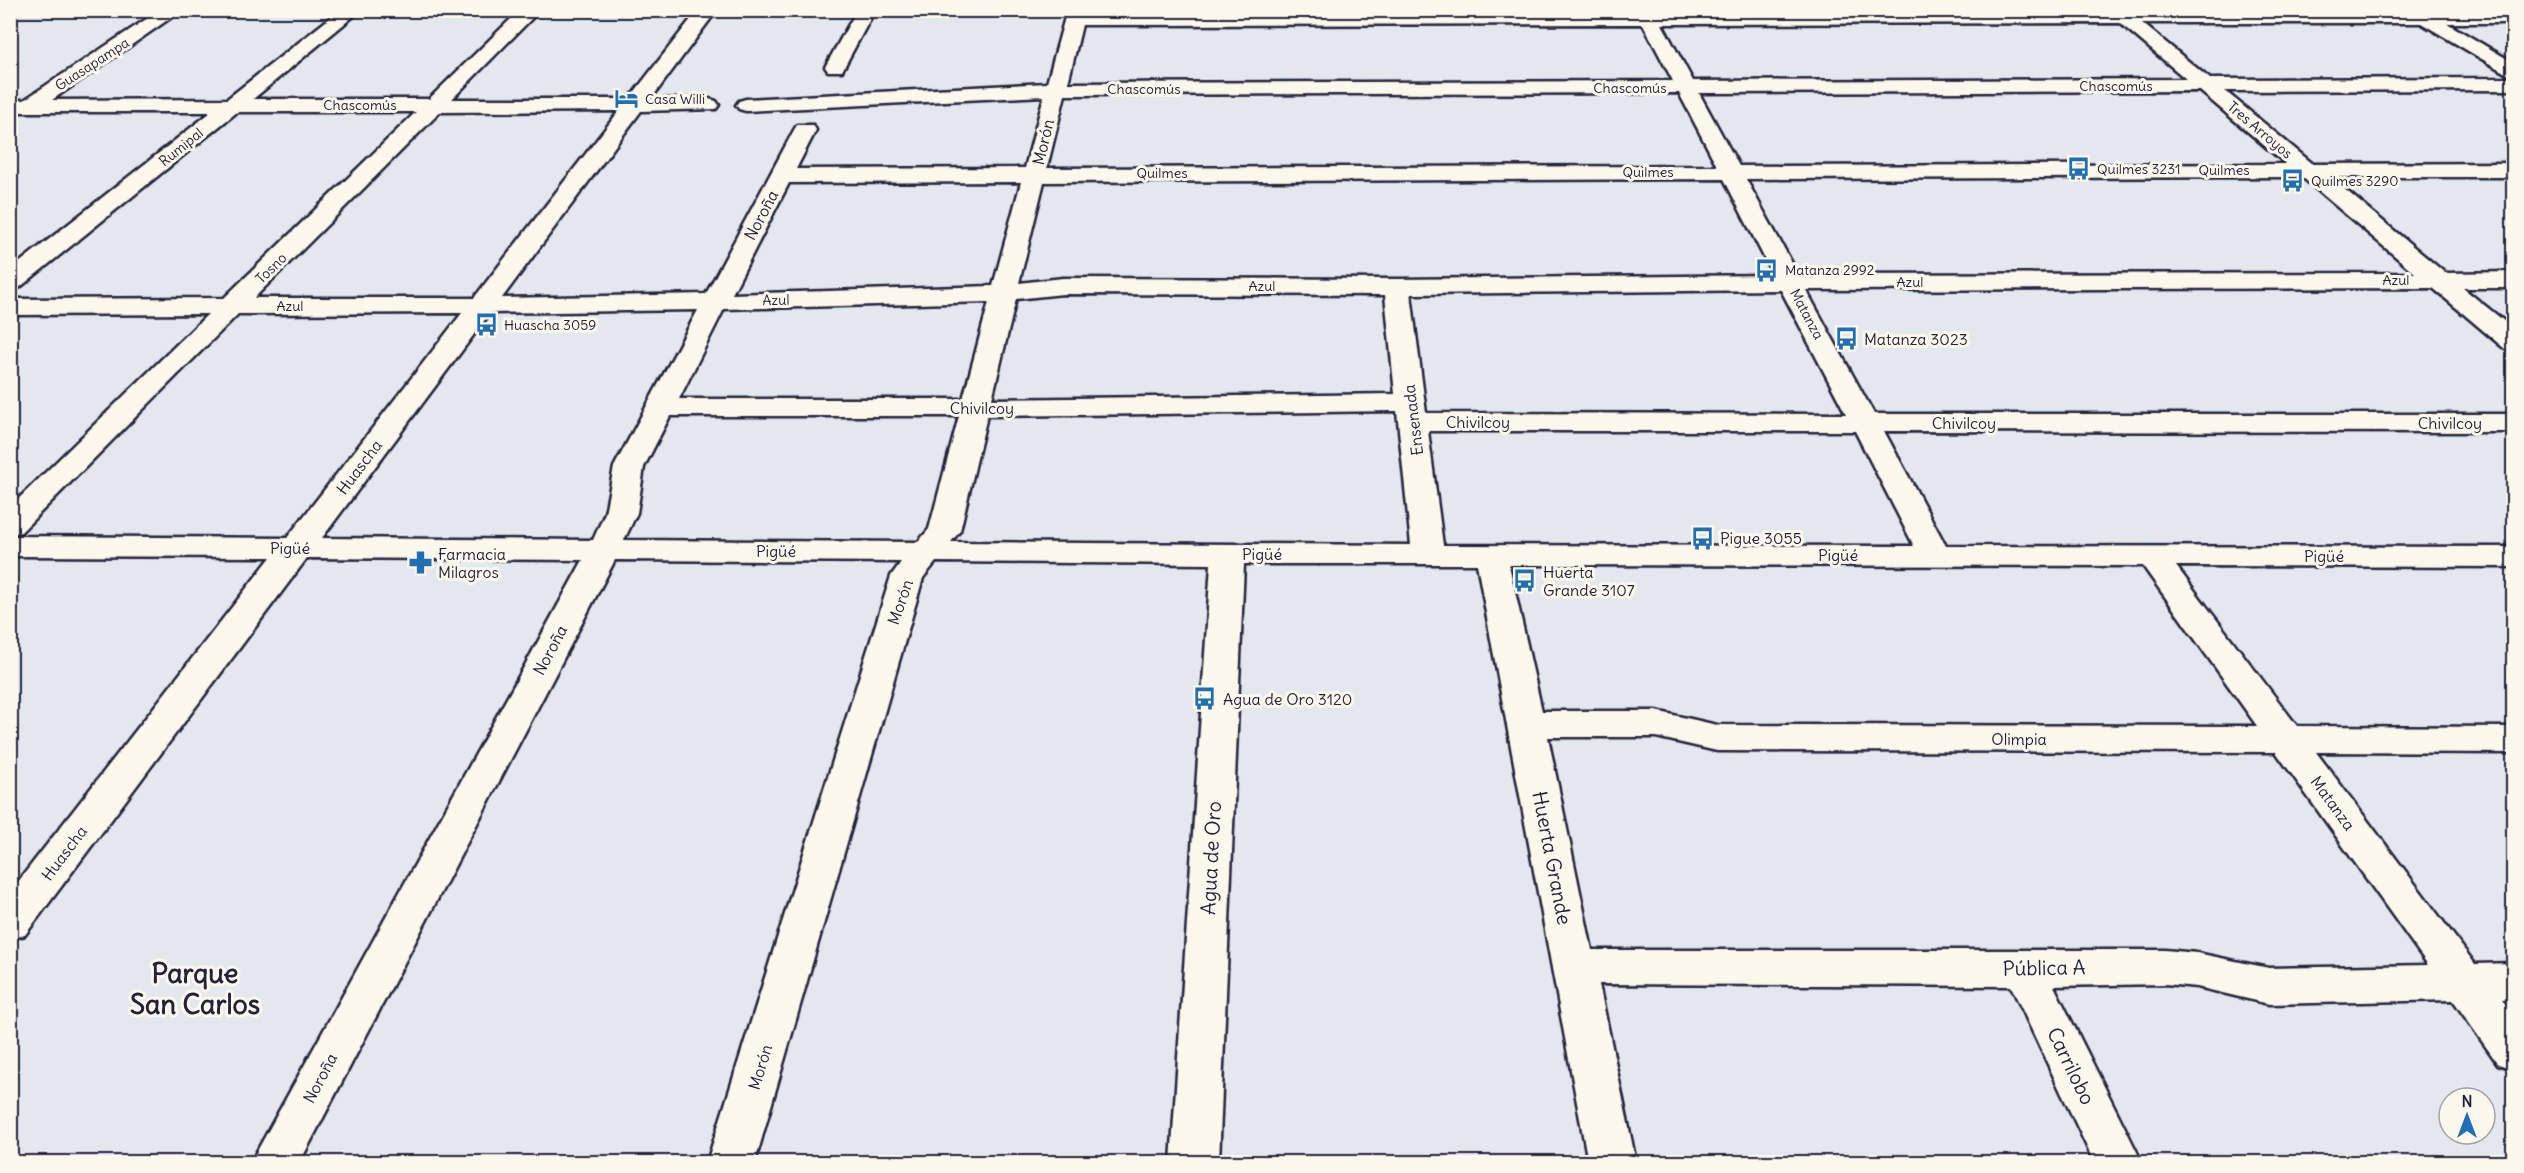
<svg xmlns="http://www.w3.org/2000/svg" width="2524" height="1173" font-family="Delius,sans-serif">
	<rect width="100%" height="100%" fill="#e4e8ee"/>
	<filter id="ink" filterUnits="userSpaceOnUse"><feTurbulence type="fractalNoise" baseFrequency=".0167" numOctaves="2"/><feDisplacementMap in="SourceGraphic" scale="12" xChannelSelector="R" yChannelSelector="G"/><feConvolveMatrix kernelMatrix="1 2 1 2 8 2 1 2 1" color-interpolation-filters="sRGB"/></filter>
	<g filter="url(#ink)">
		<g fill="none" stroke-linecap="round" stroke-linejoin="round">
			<defs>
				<g id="street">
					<polygon points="10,10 22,10 10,17"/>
					<path d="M 160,10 L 182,10 L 52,100 L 227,99 L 340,10 L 361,10 L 253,99 L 429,99 L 520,10 L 540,10 L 452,99 L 629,99 L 698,10 L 717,10 L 651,99 L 709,99 L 716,101 L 719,105 L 716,109 L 641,111 L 502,298 L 706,294 L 794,130 L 797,125 L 813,125 L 816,130 L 796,169 L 1025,168 L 1044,96 L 746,111 L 739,109 L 736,105 L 739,101 L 746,99 L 1047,83 L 1067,10 L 1085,10 L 1084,13 L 1637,13 L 1636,10 L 1656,13 L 2514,11 L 2514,23 L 2447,23 L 2514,63 L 2514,78 L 2421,23 L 2142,23 L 2210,79 L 2514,78 L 2514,90 L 2225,91 L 2313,164 L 2514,163 L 2514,177 L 2330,177 L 2445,273 L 2514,272 L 2514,288 L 2463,288 L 2514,329 L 2514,351 L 2505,349 L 2433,288 L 1806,290 L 1874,414 L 2514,414 L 2514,432 L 1884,431 L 1946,546 L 2514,547 L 2514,567 L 2176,566 L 2297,726 L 2514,727 L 2514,753 L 2316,752 L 2475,964 L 2514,963 L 2514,999 L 2502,999 L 2514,1015 L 2514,1069 L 2498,1064 L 2453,1000 L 2269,1004 L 2197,987 L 2165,984 L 2054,986 L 2142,1162 L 2094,1162 L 2011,986 L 1599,984 L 1636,1162 L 1588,1162 L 1477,564 L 1244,564 L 1219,1162 L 1171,1162 L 1211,564 L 936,562 L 923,578 L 755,1162 L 707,1162 L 891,576 L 901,562 L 615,560 L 300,1162 L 251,1162 L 583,560 L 307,558 L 25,935 L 10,939 L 10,892 L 271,557 L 10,556 L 10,536 L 287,538 L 462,313 L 238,314 L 21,532 L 10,534 L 10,507 L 208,314 L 10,315 L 10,299 L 224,298 L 416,112 L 237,112 L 19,288 L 10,290 L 10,270 L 211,112 L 10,112 L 10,100 L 24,100 ZM 2120,23 L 2186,79 L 1693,81 L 1662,24 ZM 1643,24 L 1673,81 L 1068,83 L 1082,25 ZM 2200,91 L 2286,164 L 1739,166 L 1699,93 ZM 1679,93 L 1717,166 L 1047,168 L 1065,95 ZM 619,111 L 474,298 L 254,298 L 440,112 ZM 2302,177 L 2415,273 L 1798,274 L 1746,179 ZM 1724,179 L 1773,275 L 1397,279 L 1063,278 L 1019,283 L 1044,182 ZM 1021,182 L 993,286 L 732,294 L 789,183 ZM 1781,290 L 1846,414 L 1426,413 L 1411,294 ZM 1063,294 L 1385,295 L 1395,394 L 992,399 L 1016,299 ZM 989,302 L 963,399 L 679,399 L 724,309 ZM 698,310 L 614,467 L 605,513 L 593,540 L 322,538 L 490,313 ZM 1397,411 L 1411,545 L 951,542 L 960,531 L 987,416 ZM 670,416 L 959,416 L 929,529 L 918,542 L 624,540 L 637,513 L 644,467 ZM 1428,431 L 1855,431 L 1914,546 L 1443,545 ZM 1509,565 L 2143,566 L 2257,726 L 1717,725 L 1656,711 L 1542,711 ZM 1548,737 L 1656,737 L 1717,751 L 2276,752 L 2428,965 L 2269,968 L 2197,953 L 2165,950 L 1592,950 Z"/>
					<polygon points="857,10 875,10 842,71 828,71 825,67"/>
				</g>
			</defs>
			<use href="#street" stroke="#22223b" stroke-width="5"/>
			<use href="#street" fill="#fbf7ec" fill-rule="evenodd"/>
		</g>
	</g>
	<defs>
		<symbol id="hotel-bare" viewBox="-9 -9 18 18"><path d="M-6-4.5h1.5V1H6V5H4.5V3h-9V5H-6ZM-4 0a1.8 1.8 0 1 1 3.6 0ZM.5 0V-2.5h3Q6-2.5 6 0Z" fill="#1f6fb2" stroke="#fbf7ec" stroke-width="2.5" paint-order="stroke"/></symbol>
		<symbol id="bus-bare" viewBox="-9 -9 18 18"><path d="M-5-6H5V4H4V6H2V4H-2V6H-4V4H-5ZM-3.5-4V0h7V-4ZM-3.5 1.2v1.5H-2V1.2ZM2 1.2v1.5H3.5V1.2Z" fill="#1f6fb2" stroke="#fbf7ec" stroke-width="2.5" paint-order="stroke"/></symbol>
		<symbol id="pharmacy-bare" viewBox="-9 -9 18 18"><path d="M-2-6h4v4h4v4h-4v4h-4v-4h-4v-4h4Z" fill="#1f6fb2" stroke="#fbf7ec" stroke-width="2.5" paint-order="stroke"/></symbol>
	</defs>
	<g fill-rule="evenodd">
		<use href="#hotel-bare" x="610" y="82" width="33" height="33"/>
		<use href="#bus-bare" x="2062" y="152" width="33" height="33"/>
		<use href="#bus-bare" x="2276" y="164" width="33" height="33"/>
		<use href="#bus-bare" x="1750" y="254" width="33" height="33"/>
		<use href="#bus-bare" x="470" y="308" width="33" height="33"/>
		<use href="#bus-bare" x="1830" y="322" width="33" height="33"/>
		<use href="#bus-bare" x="1686" y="522" width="33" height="33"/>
		<use href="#pharmacy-bare" x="404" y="546" width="33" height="33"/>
		<use href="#bus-bare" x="1508" y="564" width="33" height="33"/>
		<use href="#bus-bare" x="1188" y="682" width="33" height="33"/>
	</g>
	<g text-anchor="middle" stroke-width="6" stroke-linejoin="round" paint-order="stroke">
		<g font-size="14" fill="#22223b" stroke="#fbf7ec">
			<text transform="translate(92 64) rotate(-33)" y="5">Guasapampa</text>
			<text x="2116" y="91">Chascomús</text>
			<text x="1630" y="93">Chascomús</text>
			<text x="1144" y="94">Chascomús</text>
			<text x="360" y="110">Chascomús</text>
			<text transform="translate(2260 130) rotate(40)" y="5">Tres Arroyos</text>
			<text transform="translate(181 147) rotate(-39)" y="5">Rumipal</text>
			<text x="2224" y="175">Quilmes</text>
			<text x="1648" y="177">Quilmes</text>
			<text x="1162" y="178">Quilmes</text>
			<text transform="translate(271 268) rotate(-45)" y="5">Tosno</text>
			<text x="2396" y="285">Azul</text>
			<text x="1910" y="287">Azul</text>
			<text x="1262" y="291">Azul</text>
			<text transform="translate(776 300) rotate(-1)" y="5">Azul</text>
			<text x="290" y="311">Azul</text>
			<text transform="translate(1807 314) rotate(62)" y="5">Matanza</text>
		</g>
		<g font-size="14" fill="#22223b" stroke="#fbf7ec" text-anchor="start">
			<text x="645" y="104">Casa Willi</text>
			<text x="2097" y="174">Quilmes 3231</text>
			<text x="2311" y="186">Quilmes 3290</text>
			<text x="1785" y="275">Matanza 2992</text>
			<text x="504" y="330">Huascha 3059</text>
		</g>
		<g font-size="16" fill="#22223b" stroke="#fbf7ec">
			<text transform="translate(1043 142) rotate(-77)" y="6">Morón</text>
			<text transform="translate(761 215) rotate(-62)" y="6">Noroña</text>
			<text x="982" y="414">Chivilcoy</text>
			<text transform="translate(1413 420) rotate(-97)" y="6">Ensenada</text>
			<text x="1478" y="428">Chivilcoy</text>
			<text x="1964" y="429">Chivilcoy</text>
			<text x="2450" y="429">Chivilcoy</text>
			<text transform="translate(359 467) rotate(-53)" y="6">Huascha</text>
			<text x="290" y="554">Pigüé</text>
			<text x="776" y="557">Pigüé</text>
			<text x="1262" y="560">Pigüé</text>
			<text x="1838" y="561">Pigüé</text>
			<text x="2324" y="562">Pigüé</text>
			<text transform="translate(900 602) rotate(-71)" y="6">Morón</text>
			<text transform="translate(550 650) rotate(-62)" y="6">Noroña</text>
			<text x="2019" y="745">Olimpia</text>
			<text transform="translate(2333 803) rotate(54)" y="6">Matanza</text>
			<text transform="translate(64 853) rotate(-53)" y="6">Huascha</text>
			<text transform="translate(760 1067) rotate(-73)" y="6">Morón</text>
			<text transform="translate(320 1078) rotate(-62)" y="6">Noroña</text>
		</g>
		<g font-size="16" fill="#22223b" stroke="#fbf7ec" text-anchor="start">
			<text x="1864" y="345">Matanza 3023</text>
			<text x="1720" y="544">Pigue 3055</text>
			<text x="438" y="560">Farmacia<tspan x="438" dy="18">Milagros</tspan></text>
			<text x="1543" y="578">Huerta<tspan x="1543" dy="18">Grande 3107</tspan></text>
			<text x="1223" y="705">Agua de Oro 3120</text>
		</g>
		<g font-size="20" fill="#22223b" stroke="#fbf7ec">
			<text transform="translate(1211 858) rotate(-87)" y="7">Agua de Oro</text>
			<text transform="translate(1552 858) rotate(79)" y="7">Huerta Grande</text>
			<text transform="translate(2044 968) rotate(-1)" y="7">Pública A</text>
			<text transform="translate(2071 1066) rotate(64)" y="7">Carrilobo</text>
		</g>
		<g font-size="27" font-weight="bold" fill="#22223b" stroke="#fbf7ec">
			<text x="195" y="983">Parque<tspan x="195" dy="31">San Carlos</tspan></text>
		</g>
	</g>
	<rect width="2524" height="1173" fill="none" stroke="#fbf7ec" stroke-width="36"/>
	<rect x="18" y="18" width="2488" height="1137" fill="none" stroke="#22223b" stroke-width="2" filter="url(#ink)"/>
	<g transform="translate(2467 1116)"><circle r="28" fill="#fbf7ec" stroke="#a4a2a5" stroke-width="1.5"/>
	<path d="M0-4.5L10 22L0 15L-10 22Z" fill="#1f6fb2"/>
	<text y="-9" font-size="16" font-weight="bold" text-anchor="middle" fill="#22223b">N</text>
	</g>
</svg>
